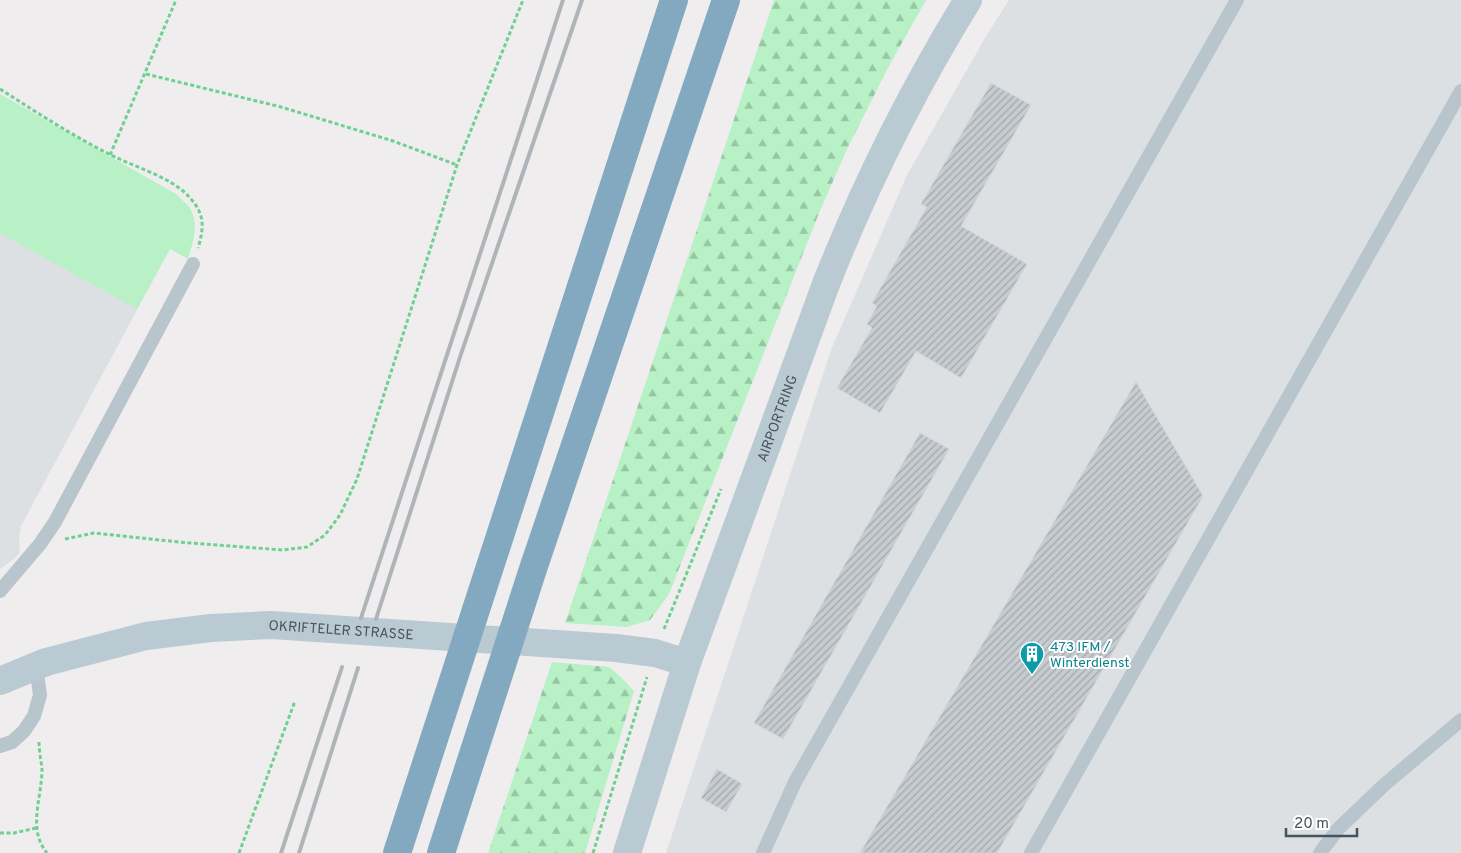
<svg xmlns="http://www.w3.org/2000/svg" width="1461" height="853" font-family="Overpass,sans-serif">
	<defs>
		<pattern id="forest-firs" width="22" height="20" patternUnits="userSpaceOnUse" patternTransform="scale(1.25)"><rect width="22" height="20" fill="#b8f1c6"/><path d="M5 1l3.5 6h-7zM16 11l3.5 6h-7z" fill="#97c6a4"/></pattern>
		<pattern id="building-hatch" width="6" height="6" patternUnits="userSpaceOnUse" patternTransform="scale(1.25)"><rect width="6" height="6" fill="#c7ccd1"/><path d="M-1 1l2-2M0 6l6-6M5 7l2-2" fill="none" stroke="#a3a8ad"/></pattern>
	</defs>
	<rect width="100%" height="100%" fill="#f0edee"/>
	<g fill="#dce0e3">
		<polygon points="1009,0 1461,0 1461,853 666,853 831,350 907,175 985,38"/>
		<polygon points="0,121 182,226 21,526 19,538 20,552 14,559 0,569"/>
	</g>
	<path fill="#b8f1c6" d="M 0,94 L 176,194 C 180,198 186,203 190,208 C 199,224 193,243 188,259 L 170,249 L 137,309 L 0,233 Z"/>
	<g fill="url(#forest-firs)">
		<polygon points="774,0 926,0 889,66 848,147 819,213 669,594 650,620 627,627 565,623"/>
		<polygon points="552,662 609,667 622,678 634,691 585,853 488,853"/>
	</g>
	<g fill="url(#building-hatch)" stroke="#d1d5da">
		<polygon points="991,83 1031,105 961,226 1027,264 961,378 916,351 880,413 837,388 872,328 867,324 877,306 872,303 927,207 921,204"/>
		<polygon points="1136,382 1203,496 997,853 860,853"/>
		<polygon points="920,433 949,449 783,739 754,723"/>
		<polygon points="717,769 742,784 726,812 701,798"/>
	</g>
	<g fill="none" stroke-linecap="round" stroke-linejoin="round">
		<g stroke="#6fd191" stroke-width="3" stroke-dasharray="4 2.5" stroke-linecap="butt">
			<polyline points="146,74 281,107 393,141 457,165"/>
			<path d="M 0,89 C 36,112 73,136 111,155 C 136,168 173,177 191,199 C 205,215 204,228 198,248"/>
			<polyline points="110,155 176,0"/>
			<polyline points="65,539 94,533 179,542 283,550 307,547 325,535 340,515 357,479 457,165 523,0"/>
			<polyline points="664,629 721,489"/>
			<path d="M 39,742 C 39,751 41,760 42,769 C 42,798 27,829 47,853"/>
			<polyline points="0,833 14,833 36,828"/>
			<polyline points="239,853 295,701"/>
			<polyline points="593,853 647,677"/>
		</g>
		<g stroke="#b8c5cc" stroke-width="14">
			<polyline points="0,591 40,544 55,522 193,264"/>
			<polyline points="0,746 12,742 24,731 34,716 40,695 36,666"/>
			<polyline points="763,853 795,782 1237,0"/>
			<polyline points="1031,853 1461,91"/>
			<polyline points="1320,853 1338,829 1384,785 1461,720"/>
		</g>
		<g stroke="#bacad3" stroke-width="28">
			<path id="s1" d="M 0,681 L 46,662 L 146,636 L 211,628 L 271,625 L 616,648 L 655,653 L 687,663"/>
			<path id="s2" d="M 627,853 L 687,663 L 826,284 C 865,185 912,91 968,0"/>
		</g>
		<g stroke="#82a9bf" stroke-width="28">
			<polyline points="397,853 674,0"/>
			<polyline points="441,853 534,566 726,0"/>
		</g>
		<g stroke="#afb4b8" stroke-width="4">
			<polyline points="361,618 563,0"/>
			<polyline points="376,619 460,357 582,0"/>
			<polyline points="281,853 342,667"/>
			<polyline points="299,853 358,668"/>
		</g>
	</g>
	<defs>
		<symbol id="building-pin" viewBox="-11 -11 22 30"><path d="M0 17L-7.5 6A9.5 9.5 0 1 1 7.5 6Z" fill="#0f9aa8" stroke="#fff"/><path d="M-4-6H4V6H1V3H-1V6H-4ZM-2.5-4.3h1.7v1.8h-1.7ZM.8-4.3h1.7v1.8H.8ZM-2.5-1h1.7V.8h-1.7ZM.8-1h1.7V.8H.8Z" fill="#fff"/></symbol>
	</defs>
	<g fill-rule="evenodd">
		<use href="#building-pin" x="1018" y="640" width="28" height="38"/>
	</g>
	<g text-anchor="middle" stroke-width="4" stroke-linejoin="round" paint-order="stroke">
		<g font-size="14" fill="#45545c" stroke="#fff">
			<text dy="5" stroke="none"><textPath href="#s2" startOffset="460">AIRPORTRING</textPath></text>
			<text dy="5" stroke="none"><textPath href="#s1" startOffset="349">OKRIFTELER STRASSE</textPath></text>
		</g>
		<g font-size="14" fill="#0d838f" stroke="#fff" text-anchor="start">
			<text x="1050" y="651">473 IFM /<tspan x="1050" dy="16">Winterdienst</tspan></text>
		</g>
	</g>
	<path d="M1286 828v8h71v-8" fill="none" stroke="#45545c" stroke-width="2.5"/>
	<text x="1294" y="828" font-size="15" fill="#45545c" stroke="#ffffff" stroke-width="4" paint-order="stroke">20 m</text>
</svg>
